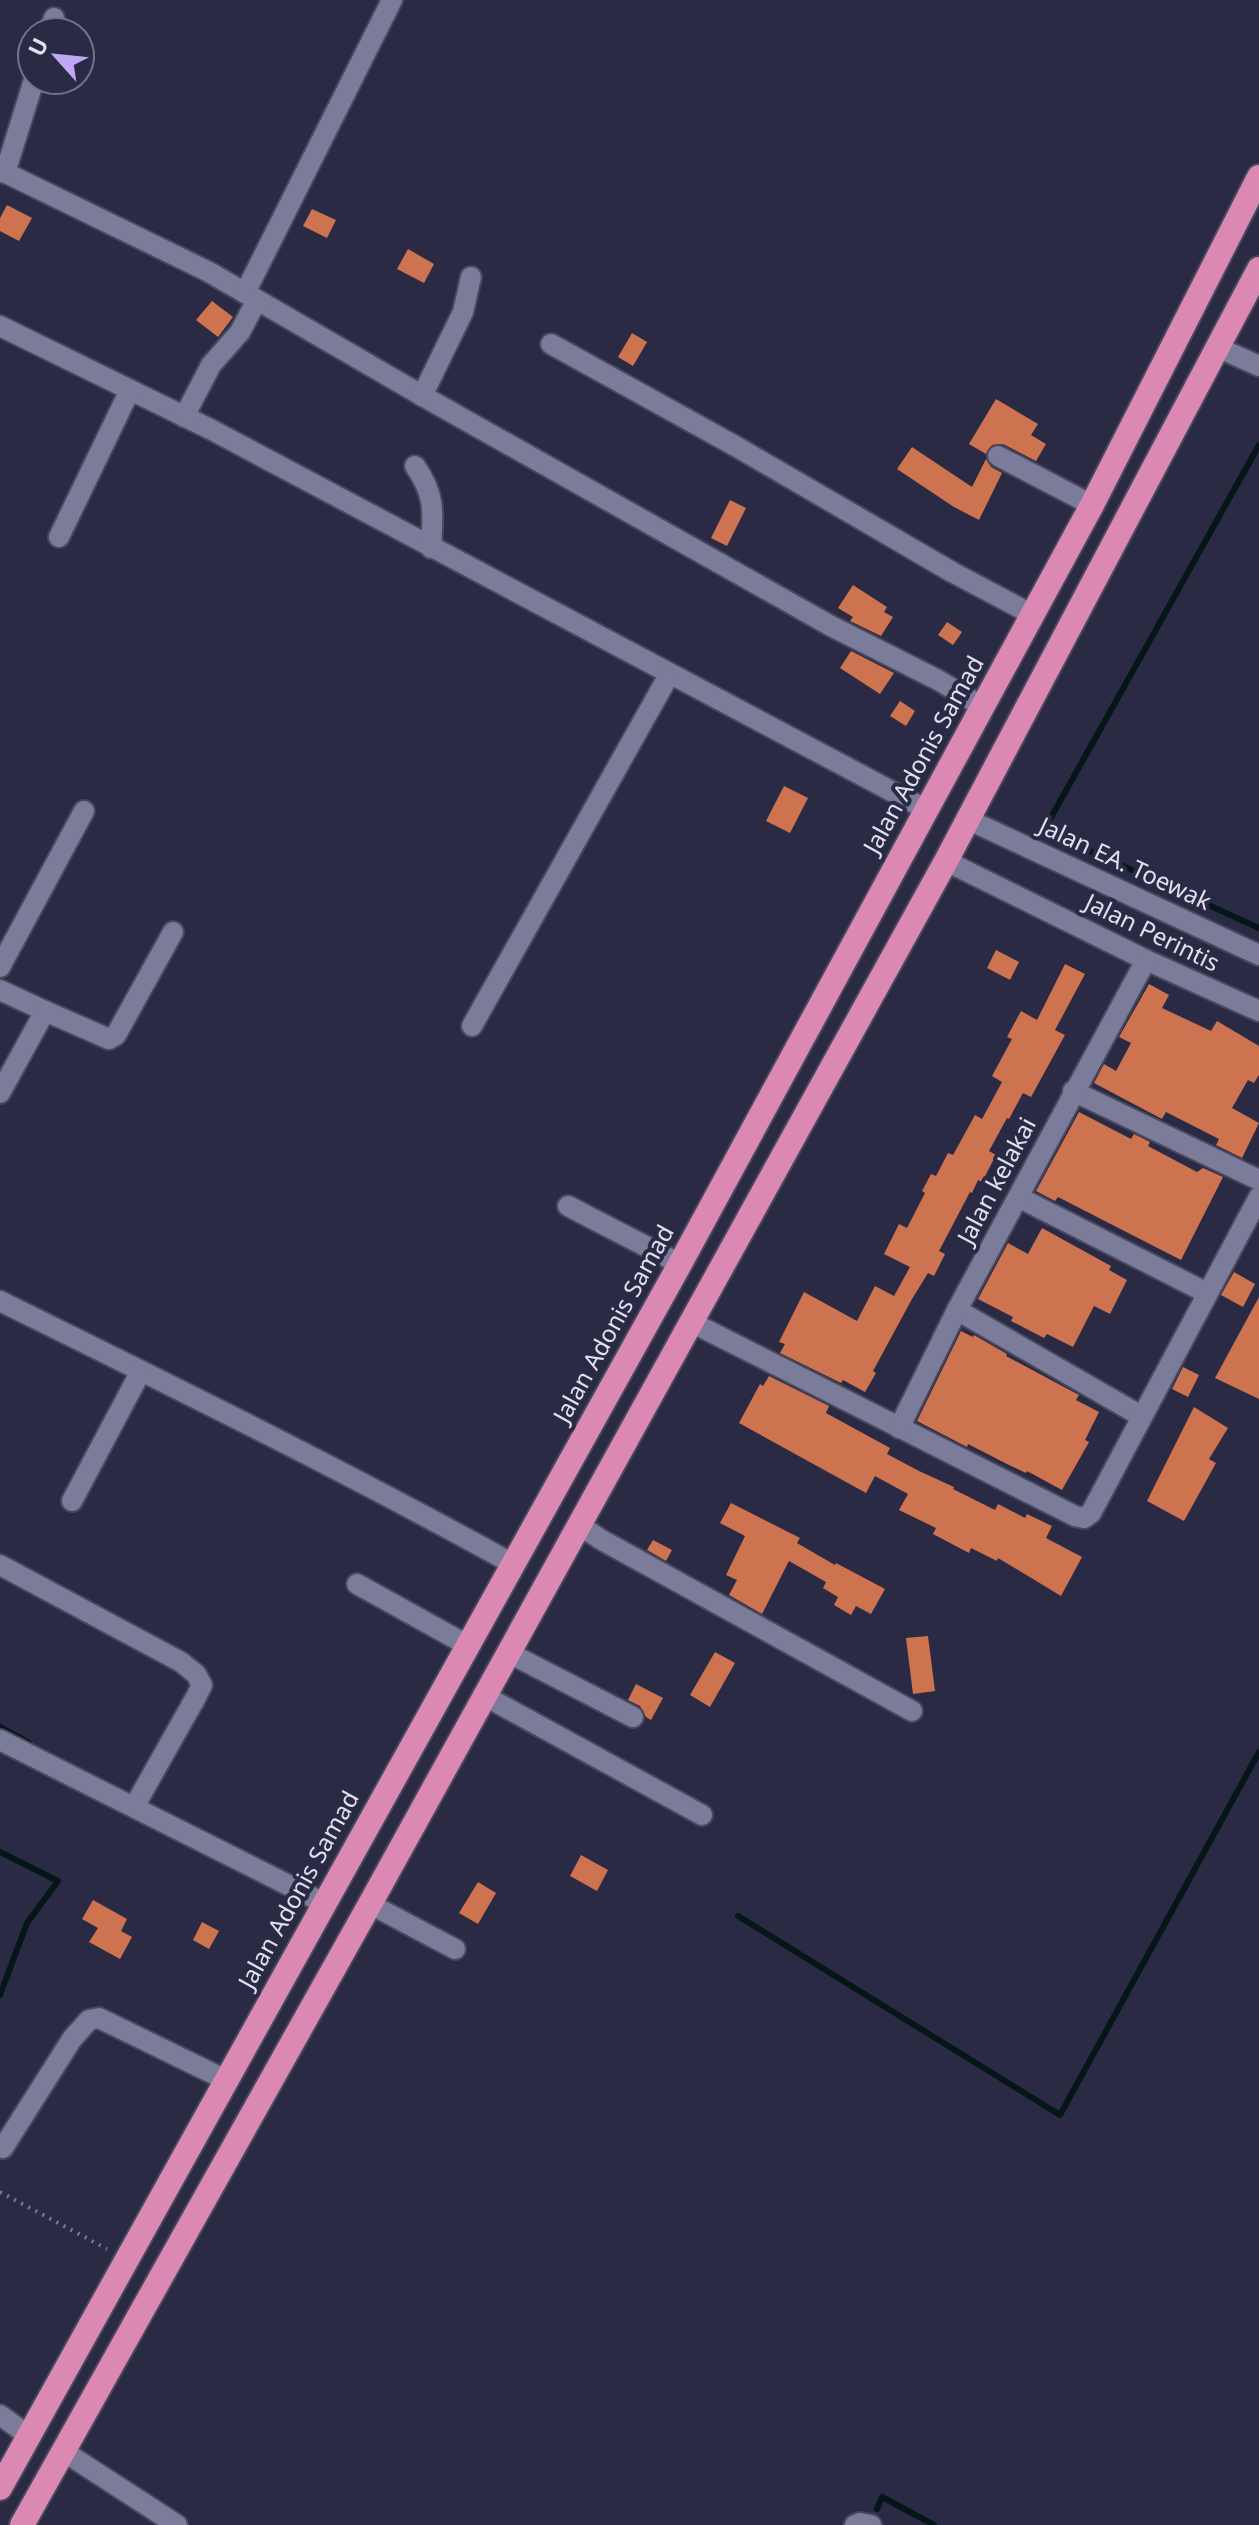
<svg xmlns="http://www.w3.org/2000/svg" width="1259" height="2525" font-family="'Noto Sans',sans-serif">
	<rect width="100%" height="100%" fill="#2a2a44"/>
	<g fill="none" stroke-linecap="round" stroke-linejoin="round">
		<g stroke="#041617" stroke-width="6">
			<polyline points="1259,445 1044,830 1259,928"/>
			<polyline points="0,1727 29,1743"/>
			<polyline points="0,1852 58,1881 27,1923 0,1995"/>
			<polyline points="738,1916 1060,2115 1259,1752"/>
			<polyline points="877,2509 882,2497 934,2525"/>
		</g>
	</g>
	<g fill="#ce7350">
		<polygon points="7,205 32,218 19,241 0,231 0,218"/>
		<polygon points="312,209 336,220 327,238 303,226"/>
		<polygon points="408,249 434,264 424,283 397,269"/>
		<polygon points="212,301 233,317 218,337 196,320"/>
		<polygon points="632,333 647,342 633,366 618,357"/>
		<polygon points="996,399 1038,424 1031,435 1046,444 1036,461 1003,444 992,445 986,454 969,444"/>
		<polygon points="912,447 972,487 986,459 991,467 1002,473 979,520 954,507 897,469"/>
		<polygon points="730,500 746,508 727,546 711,538"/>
		<polygon points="853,585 887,607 884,612 893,617 881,636 850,621 853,617 838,608"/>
		<polygon points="947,622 962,632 953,645 938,635"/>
		<polygon points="851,651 894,673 880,694 840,668"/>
		<polygon points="900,701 915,711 906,726 890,716"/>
		<polygon points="784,786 808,798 790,833 766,821"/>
		<polygon points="996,950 1019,962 1010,980 987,968"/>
		<polygon points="1065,964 1085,974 1055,1030 1065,1035 1031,1097 1023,1093 1009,1119 1007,1118 989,1151 996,1155 982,1182 978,1180 972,1193 970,1192 939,1251 945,1254 934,1276 928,1273 912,1299 873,1371 876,1373 865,1392 843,1380 841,1383 780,1353 785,1344 779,1342 804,1292 857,1321 875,1286 894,1296 910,1267 884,1254 899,1224 907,1228 925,1193 922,1191 931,1174 936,1176 948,1153 953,1155 975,1115 982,1119 1002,1082 992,1076 1012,1039 1007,1037 1021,1011 1037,1020"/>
		<polygon points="1149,984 1169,995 1162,1008 1211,1031 1217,1021 1259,1046 1259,1075 1254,1083 1248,1080 1232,1108 1259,1123 1242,1158 1216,1145 1219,1139 1166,1112 1162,1119 1094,1083 1104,1064 1116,1071 1131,1043 1119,1037"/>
		<polygon points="1079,1112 1131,1139 1134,1134 1150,1142 1148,1146 1197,1172 1203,1168 1223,1177 1181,1260 1058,1197 1055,1201 1036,1191"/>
		<polygon points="1042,1228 1111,1266 1109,1270 1127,1280 1110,1314 1094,1306 1073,1347 1047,1334 1044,1338 1011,1321 1013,1317 978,1299 1008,1243 1028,1254"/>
		<polygon points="1234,1272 1255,1284 1243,1307 1221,1295"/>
		<polygon points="1259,1297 1259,1399 1215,1378"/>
		<polygon points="961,1331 973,1337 974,1335 1007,1354 1006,1356 1079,1395 1076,1400 1099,1412 1085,1440 1089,1442 1062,1490 1027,1471 1026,1473 1007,1464 968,1444 967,1447 917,1421"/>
		<polygon points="1183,1367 1199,1375 1188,1397 1172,1389"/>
		<polygon points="769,1376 829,1406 826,1413 890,1448 887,1454 919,1471 954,1487 953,1489 995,1510 998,1504 1025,1518 1027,1514 1052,1526 1046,1538 1082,1557 1061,1596 998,1558 997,1561 971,1548 969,1553 933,1534 936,1528 899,1510 908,1494 875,1476 866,1493 739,1423 760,1384 763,1386"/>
		<polygon points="1194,1407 1228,1428 1209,1459 1216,1463 1184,1521 1147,1501"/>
		<polygon points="731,1503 800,1538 797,1543 835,1565 836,1563 885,1589 871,1614 856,1606 851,1615 834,1605 838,1597 823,1588 826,1582 789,1561 762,1614 729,1595 737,1580 726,1575 745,1536 720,1523"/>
		<polygon points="653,1540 672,1550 666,1561 647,1550"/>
		<polygon points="928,1636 935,1691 913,1694 906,1638"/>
		<polygon points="715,1652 735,1663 710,1707 690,1695"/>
		<polygon points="636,1684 663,1698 651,1720 646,1717 640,1706 628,1700"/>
		<polygon points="581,1855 608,1870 597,1891 570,1876"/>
		<polygon points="478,1882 496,1893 478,1924 459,1913"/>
		<polygon points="93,1900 127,1919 121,1931 132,1937 120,1959 89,1942 98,1928 82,1919"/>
		<polygon points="202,1922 219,1931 209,1949 193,1940"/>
	</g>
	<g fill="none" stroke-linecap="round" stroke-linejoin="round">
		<defs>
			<g id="minor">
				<polyline points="49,32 54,18"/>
				<polyline points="0,170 209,272 428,399 831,626 938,680 983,707"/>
				<polyline points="5,173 34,80"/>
				<polyline points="245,293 392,0"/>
				<polyline points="0,326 212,430 927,810"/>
				<polyline points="551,344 737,447 952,572 1033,615"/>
				<polyline points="1219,348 1259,366"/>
				<polyline points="422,396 463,312 471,277"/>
				<polyline points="184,417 211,365 240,332 257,300"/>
				<polyline points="998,456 1092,505"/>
				<path d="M 415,466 C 436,496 433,513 431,548"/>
				<polyline points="59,537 130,390"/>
				<polyline points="969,820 1259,955"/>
				<polyline points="946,861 1146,960 1259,1011"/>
				<polyline points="0,967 84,811"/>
				<polyline points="0,990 45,1011"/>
				<polyline points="472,1026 669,675"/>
				<polyline points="1073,1091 1259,1180"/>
				<polyline points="0,1093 45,1011 109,1039 116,1035 173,932"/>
				<polyline points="1020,1198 1207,1293"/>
				<polyline points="568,1206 680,1264"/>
				<path d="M 0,1301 C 172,1386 345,1471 513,1564"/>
				<polyline points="957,1310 1141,1416"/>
				<polyline points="691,1322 1075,1516 1084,1518 1091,1513 1259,1197"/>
				<polyline points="899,1428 957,1310 1146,960"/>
				<polyline points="72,1501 141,1371"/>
				<polyline points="578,1524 600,1539 912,1711"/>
				<polyline points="0,1565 181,1662 196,1674 202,1685 196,1697 134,1807"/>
				<polyline points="357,1584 467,1645"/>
				<polyline points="507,1652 633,1717"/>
				<polyline points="483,1695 702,1815"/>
				<polyline points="0,1740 324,1903"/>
				<polyline points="370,1904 455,1949"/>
				<polyline points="3,2148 72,2039 89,2020 99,2018 226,2080"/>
				<polyline points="0,2415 29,2436"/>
				<polyline points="63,2451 177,2525"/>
				<polyline points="855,2525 860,2523 871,2525"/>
			</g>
			<g id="highway">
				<polyline points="0,2488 680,1264 1092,505 1259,177"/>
				<polyline points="22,2525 370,1904 946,861 1259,269"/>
			</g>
		</defs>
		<use href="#minor" stroke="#48485d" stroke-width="24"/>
		<use href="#highway" stroke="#48485d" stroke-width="28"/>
		<polyline stroke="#7b7b91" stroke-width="4" stroke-dasharray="2 6" stroke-linecap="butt" points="0,2192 107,2249"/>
		<use href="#minor" stroke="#7b7b9a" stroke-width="20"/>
		<use href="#highway" stroke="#db89b3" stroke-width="24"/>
	</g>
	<g text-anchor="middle" stroke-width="8" stroke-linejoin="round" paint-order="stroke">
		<g font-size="24" fill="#dfe0f1" stroke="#2a2a44">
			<text transform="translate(924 755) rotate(-61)" y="8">Jalan Adonis Samad</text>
			<text transform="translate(1125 864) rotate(25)" y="8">Jalan EA. Toewak</text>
			<text transform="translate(1152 933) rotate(26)" y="8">Jalan Perintis</text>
			<text transform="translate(997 1181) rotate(-62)" y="8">Jalan kelakai</text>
			<text transform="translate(614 1324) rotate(-61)" y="8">Jalan Adonis Samad</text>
			<text transform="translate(299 1890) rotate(-61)" y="8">Jalan Adonis Samad</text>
		</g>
	</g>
	<g transform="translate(56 56) rotate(297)"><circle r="38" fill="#2a2a44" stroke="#727389" stroke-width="2"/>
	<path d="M0-6L14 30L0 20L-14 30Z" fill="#c0a8f4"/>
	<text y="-12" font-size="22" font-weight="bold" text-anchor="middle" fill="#dfe0f1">U</text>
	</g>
</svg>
